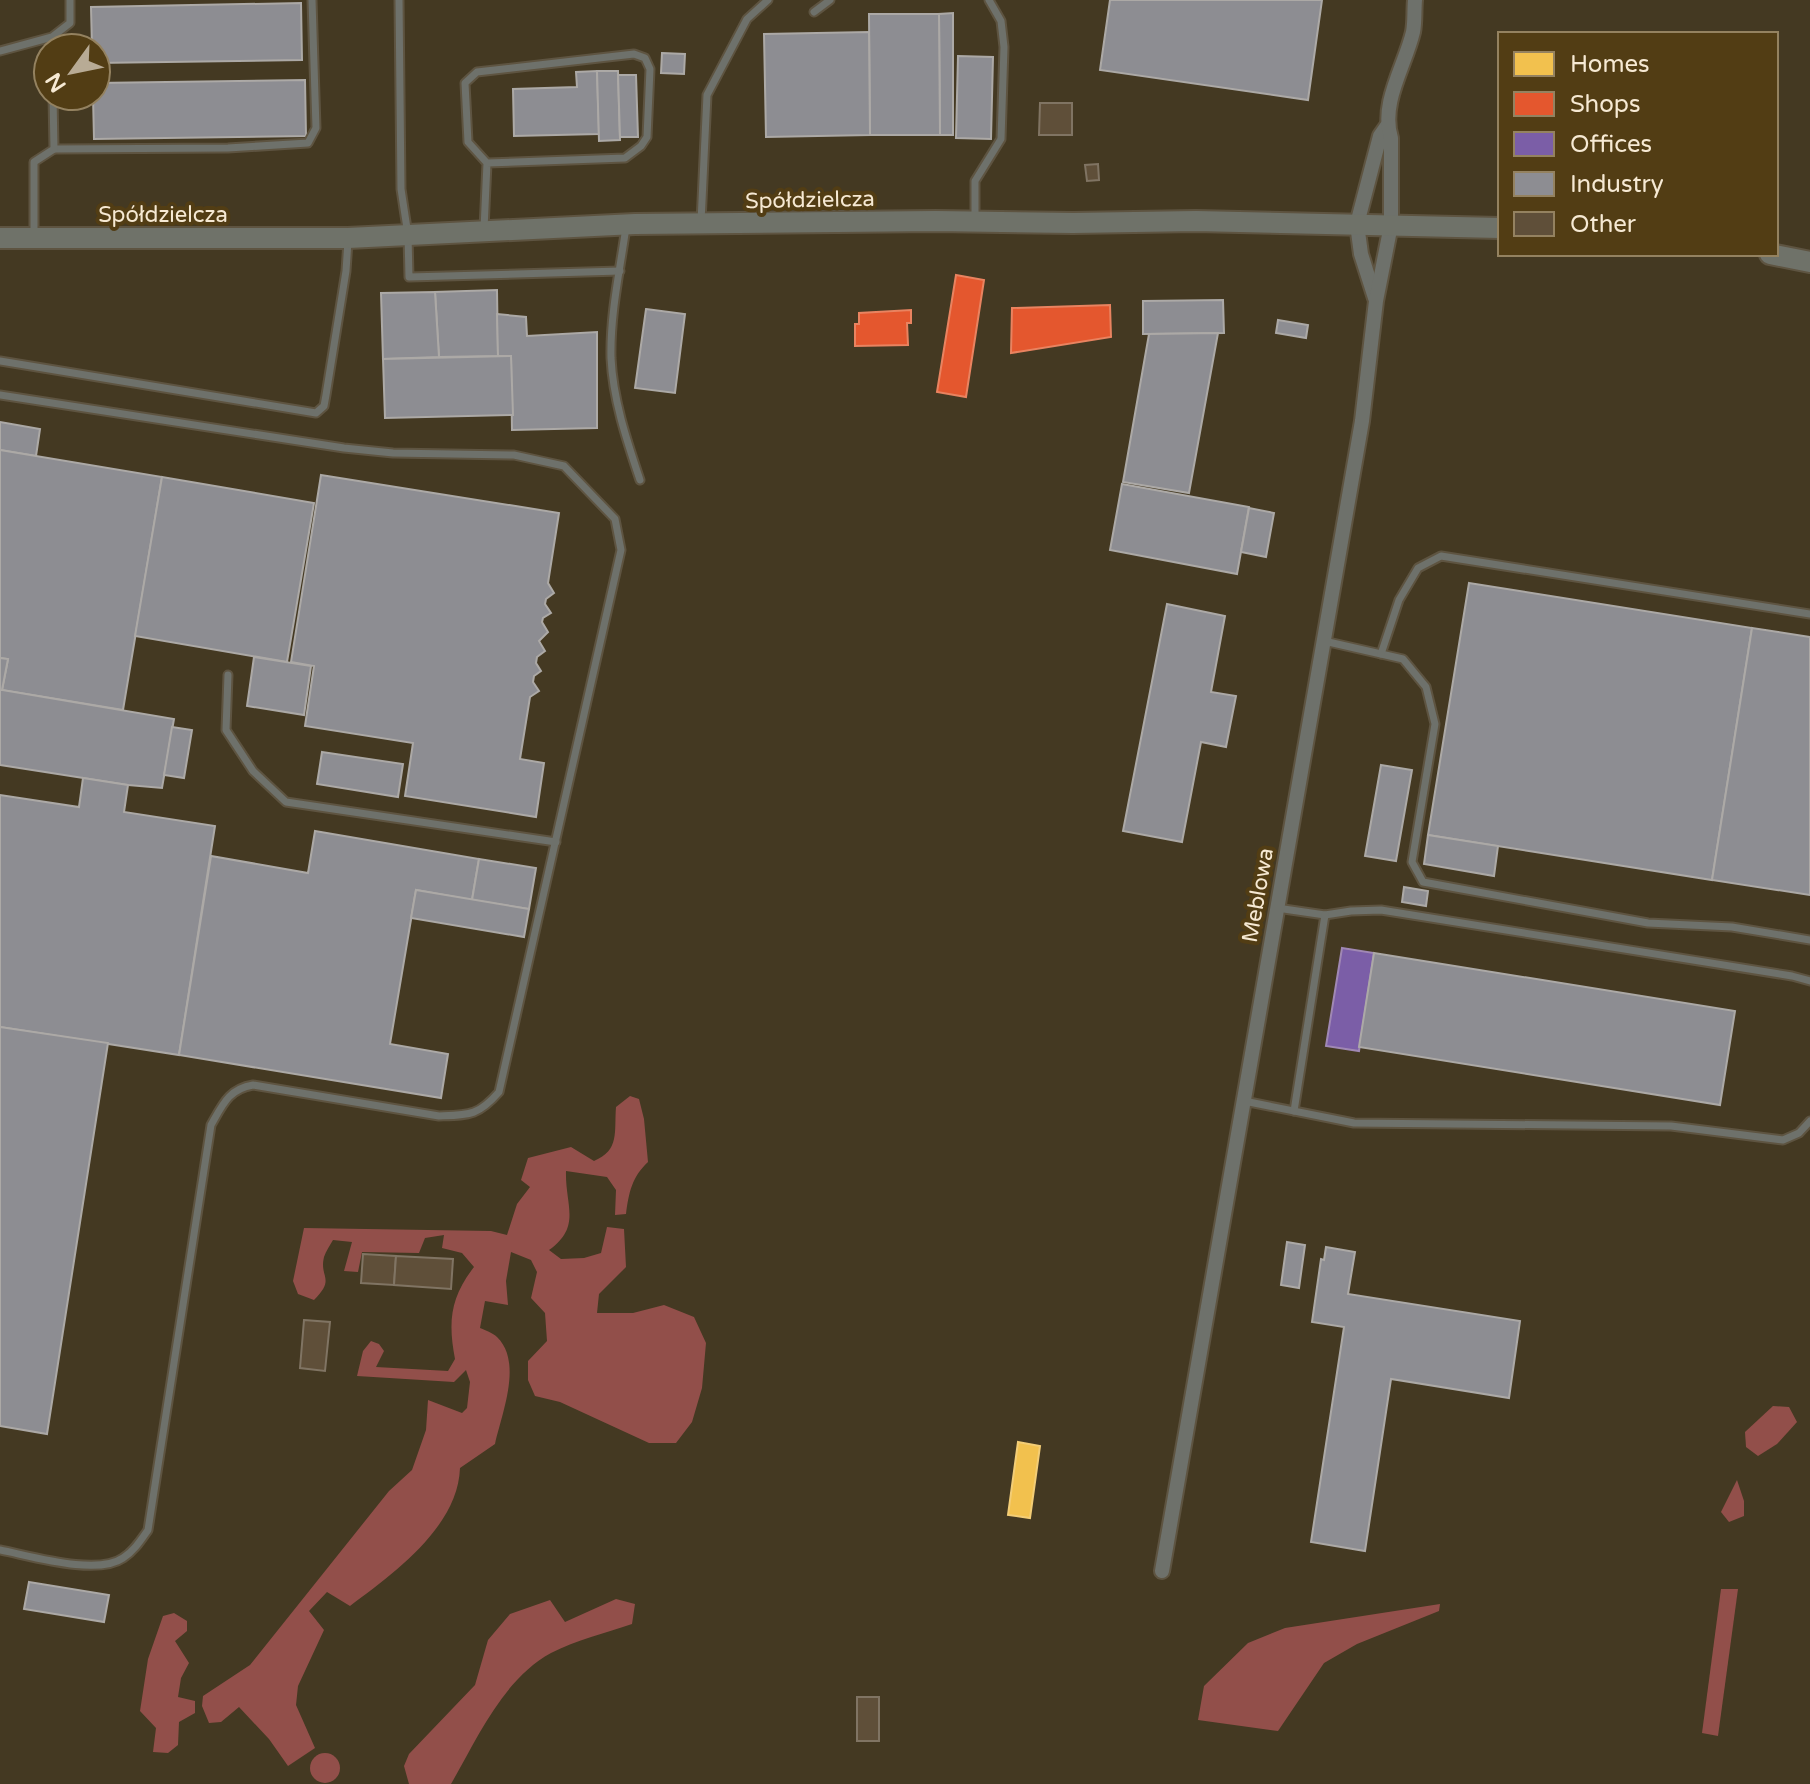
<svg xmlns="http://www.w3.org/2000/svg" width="1810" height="1784" font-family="'Varela Round',sans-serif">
	<rect width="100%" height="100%" fill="#443922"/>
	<g fill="#924f4a">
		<path d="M 630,1096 L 639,1099 L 644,1119 L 648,1162 C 632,1177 629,1192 626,1214 L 615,1215 L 616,1190 L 607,1177 L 566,1171 C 565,1206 582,1226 549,1250 L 561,1259 L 584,1258 L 601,1253 L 607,1227 L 624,1229 L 626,1267 L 599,1294 L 597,1313 L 633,1313 L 664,1305 L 694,1317 L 706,1343 L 702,1388 L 692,1422 L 676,1443 L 649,1443 L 560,1402 L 535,1396 L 528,1380 L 528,1361 L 547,1341 L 545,1313 L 531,1298 L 537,1272 L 531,1260 L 511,1252 L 506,1281 L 508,1305 L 485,1301 L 480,1328 C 485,1330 493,1333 497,1337 C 523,1362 502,1413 495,1444 L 460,1468 C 458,1527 394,1573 350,1606 L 327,1592 L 309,1611 L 324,1630 L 298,1686 L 296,1705 L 315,1748 L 288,1766 L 269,1739 L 239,1707 L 221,1722 L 209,1723 L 202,1706 L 203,1696 L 250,1665 L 389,1491 L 412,1470 L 426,1430 L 428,1400 L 462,1413 L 467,1408 L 470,1382 L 466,1370 L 454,1382 L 357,1376 L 363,1351 L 371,1341 L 379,1344 L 384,1351 L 376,1367 L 448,1371 L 455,1359 C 448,1322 450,1298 474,1267 L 462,1253 L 442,1248 L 444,1235 L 425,1238 L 419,1253 L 362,1252 L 358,1272 L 344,1271 L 352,1242 L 333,1240 C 330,1245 326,1251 324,1257 C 319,1278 336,1278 314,1300 L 298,1294 L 293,1281 L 304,1228 L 491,1231 L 507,1235 L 517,1204 L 530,1187 L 521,1180 L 528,1158 L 571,1147 L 594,1161 C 620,1150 614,1132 616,1107 Z"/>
		<polygon points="1773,1406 1789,1407 1797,1422 1777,1444 1758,1456 1746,1447 1745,1432"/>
		<polygon points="1737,1480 1744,1501 1744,1516 1729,1522 1721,1512"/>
		<polygon points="1721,1589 1738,1589 1718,1736 1702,1733"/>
		<path d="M 616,1599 L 635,1604 L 632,1624 C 606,1633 576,1640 551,1653 C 503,1679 477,1739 451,1784 L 409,1784 L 404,1766 L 409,1754 L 475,1685 L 488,1640 L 510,1614 L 550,1600 L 565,1622 Z"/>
		<polygon points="1440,1604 1439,1611 1357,1644 1324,1663 1278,1731 1198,1720 1204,1686 1248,1643 1285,1628"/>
		<polygon points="174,1613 187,1621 187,1631 175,1641 189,1663 181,1678 178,1697 195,1701 195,1713 179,1722 178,1745 168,1753 153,1752 156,1728 140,1711 148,1659 163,1616"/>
		<circle cx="325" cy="1768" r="15"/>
	</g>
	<polygon fill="#f2c14e" stroke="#f3cd76" stroke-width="2" points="1018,1442 1040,1446 1030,1518 1008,1515"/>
	<g fill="#e4572e" stroke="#e98360" stroke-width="2">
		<polygon points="956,275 984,280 966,397 937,392"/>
		<polygon points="1110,305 1111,337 1011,353 1012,308"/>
		<polygon points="911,310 911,323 907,323 908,345 855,346 855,324 859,324 859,313"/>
	</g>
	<polygon fill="#7b5ea7" stroke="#a088b4" stroke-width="2" points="1342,948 1374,953 1359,1051 1326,1046"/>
	<g fill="#8d8d92" stroke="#aca9a6" stroke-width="2">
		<polygon points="1110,0 1322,0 1308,100 1100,70"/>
		<polygon points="301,3 302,60 96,63 96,48 92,48 91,7"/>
		<polygon points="953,13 953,135 940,135 939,14"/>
		<polygon points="869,14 939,14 940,135 870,135"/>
		<polygon points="869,32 870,135 766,137 764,34"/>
		<polygon points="662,53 685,54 684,74 661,73"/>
		<polygon points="958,56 993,57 991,139 956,138"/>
		<polygon points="597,71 599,134 514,136 513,89 577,87 576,72"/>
		<polygon points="597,71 618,71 620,140 599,141"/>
		<polygon points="618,75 636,75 638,137 620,137"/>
		<polygon points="305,80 306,136 94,139 93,96 96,96 96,83"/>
		<polygon points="497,290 498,356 439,357 435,292"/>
		<polygon points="435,292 439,357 383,359 381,293"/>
		<polygon points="1223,300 1224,333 1143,334 1143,301"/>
		<polygon points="646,309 685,314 675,393 635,388"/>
		<polygon points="497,314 526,317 527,336 597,332 597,428 512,430 511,356 498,356"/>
		<polygon points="1278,320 1308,325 1306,338 1276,333"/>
		<polygon points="1218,333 1189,493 1123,482 1149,334"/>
		<polygon points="511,356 513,415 385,418 383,359"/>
		<polygon points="0,422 40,429 36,456 0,450"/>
		<polygon points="0,450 162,477 123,710 2,690 8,659 0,658"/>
		<polygon points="321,475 559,513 548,583 554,593 546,599 545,604 551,613 543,618 542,622 548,632 539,641 545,651 537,657 536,663 541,671 534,676 533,682 539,691 530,697 520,759 544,763 536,817 405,796 413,743 305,726 314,666 291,662"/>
		<polygon points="162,477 314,503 287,662 135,636"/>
		<polygon points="1122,484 1249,507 1237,574 1110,550"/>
		<polygon points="1249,508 1274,513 1266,557 1241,552"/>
		<polygon points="1469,583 1752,628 1712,880 1428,835"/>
		<polygon points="1167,604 1225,616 1211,692 1236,696 1226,747 1201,742 1182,842 1123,831"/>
		<polygon points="1752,628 1810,637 1810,895 1712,880"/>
		<polygon points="254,657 311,666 304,715 247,706"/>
		<polygon points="0,658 8,659 2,690 174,719 162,788 128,785 0,765"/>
		<polygon points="172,727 192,730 184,778 164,775"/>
		<polygon points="322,752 403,764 398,797 317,784"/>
		<polygon points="1381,765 1412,770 1396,861 1365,856"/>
		<polygon points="83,778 128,785 124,812 215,826 179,1055 0,1027 0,795 79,807"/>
		<polygon points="315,831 479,859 472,900 416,890 390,1044 448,1054 441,1098 179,1055 211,856 308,873"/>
		<polygon points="1428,835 1498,846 1494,876 1424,864"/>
		<polygon points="479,859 536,868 529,909 472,900"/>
		<polygon points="1404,887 1428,891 1426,906 1402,902"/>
		<polygon points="416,890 529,909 524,937 411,918"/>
		<polygon points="1374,953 1735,1011 1720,1105 1359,1047"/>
		<polygon points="0,1027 108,1043 47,1434 0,1426"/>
		<polygon points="1287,1242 1305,1245 1299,1288 1281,1285"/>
		<polygon points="1326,1247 1355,1252 1348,1294 1520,1321 1509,1398 1391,1379 1365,1551 1311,1542 1344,1327 1312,1322 1321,1259 1324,1260"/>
		<polygon points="29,1582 109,1595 104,1622 24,1609"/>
	</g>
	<g fill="#5f4f39" stroke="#807463" stroke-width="2">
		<polygon points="1040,103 1072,103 1072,135 1039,135"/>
		<polygon points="1098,164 1099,180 1087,181 1085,165"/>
		<polygon points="363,1254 396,1256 394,1285 361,1283"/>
		<polygon points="396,1256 453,1259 451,1289 394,1285"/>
		<polygon points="304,1320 330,1322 325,1371 300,1368"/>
		<rect x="857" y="1697" width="22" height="44"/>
	</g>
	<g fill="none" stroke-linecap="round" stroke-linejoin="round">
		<defs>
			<g id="lane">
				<polyline points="399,0 401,189 408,235 409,277 620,271"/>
				<polyline points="814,12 830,0"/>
				<polyline points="0,51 52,37 70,23 70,0"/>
				<polyline points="54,149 228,148 308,143 316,128 312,0"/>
				<polyline points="975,220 975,181 1001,139 1004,47 1001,21 989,0"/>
				<polyline points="701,222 707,95 747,19 768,0"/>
				<path d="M 626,227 C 620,270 610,314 611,358 C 613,400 627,441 640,480"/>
				<polyline points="484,229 487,163 468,142 465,83 477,72 634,54 645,58 650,69 647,137 641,146 625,158 487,163"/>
				<polyline points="34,234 34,162 54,149 53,96"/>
				<polyline points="0,361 316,413 324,406 326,395 346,271 348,241"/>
				<path d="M 0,395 L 344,448 L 393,453 L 514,455 L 564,466 L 615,519 L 621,550 L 499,1092 C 478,1116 469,1115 439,1116 L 253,1085 C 229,1089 223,1104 211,1125 L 148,1530 C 141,1540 134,1551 123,1558 C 97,1576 31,1556 0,1550"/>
				<polyline points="1324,641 1403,659 1426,687 1435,724 1412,862 1423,882 1648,923 1732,927 1810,940"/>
				<polyline points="1381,654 1399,600 1418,568 1441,556 1810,614"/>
				<polyline points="228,675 226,730 253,771 286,802 556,842"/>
				<polyline points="1277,908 1325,915 1351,911 1381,910 1792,976 1810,981"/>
				<polyline points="1244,1101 1354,1123 1671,1126 1783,1140 1799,1133 1810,1121"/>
				<polyline points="1294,1111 1325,915"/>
			</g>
			<g id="street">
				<polyline points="1375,298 1361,254 1357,224 1380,136 1387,126"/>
				<path d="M 1162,1571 L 1362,421 L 1376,301 L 1391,225 L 1391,138 C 1380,103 1405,66 1413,32 C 1415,22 1414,11 1415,0"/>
			</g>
			<g id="secondary">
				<polyline points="0,238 348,238 635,224 936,221 1073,223 1196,221 1500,228"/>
				<polyline points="1770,254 1810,262"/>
			</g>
		</defs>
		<use href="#lane" stroke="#5e5441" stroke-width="11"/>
		<use href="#street" stroke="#5e5441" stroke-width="18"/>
		<use href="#secondary" stroke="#5e5441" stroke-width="24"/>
		<use href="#lane" stroke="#6e716b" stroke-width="7"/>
		<use href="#street" stroke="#6e716b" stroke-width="14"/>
		<use href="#secondary" stroke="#6f7269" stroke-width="20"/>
	</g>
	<g text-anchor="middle" stroke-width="8" stroke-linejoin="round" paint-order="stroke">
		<g font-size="22" fill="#f6e9d3" stroke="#523d14">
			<text transform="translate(810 199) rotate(-1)" y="8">Spółdzielcza</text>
			<text x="163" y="222">Spółdzielcza</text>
			<text transform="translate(1257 895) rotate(-80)" y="8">Meblowa</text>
		</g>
	</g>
	<rect x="1498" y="32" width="280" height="224" fill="#523d14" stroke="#948260" stroke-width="2"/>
	<rect x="1514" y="52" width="40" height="24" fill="#f2c14e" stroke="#948260" stroke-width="2"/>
	<text x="1570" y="72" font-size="24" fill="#f6e9d3">Homes</text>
	<rect x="1514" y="92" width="40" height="24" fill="#e4572e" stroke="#948260" stroke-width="2"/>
	<text x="1570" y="112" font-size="24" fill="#f6e9d3">Shops</text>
	<rect x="1514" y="132" width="40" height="24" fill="#7b5ea7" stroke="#948260" stroke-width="2"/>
	<text x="1570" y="152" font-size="24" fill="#f6e9d3">Offices</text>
	<rect x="1514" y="172" width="40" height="24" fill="#8d8d92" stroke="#948260" stroke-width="2"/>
	<text x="1570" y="192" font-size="24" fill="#f6e9d3">Industry</text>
	<rect x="1514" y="212" width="40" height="24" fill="#5f4f39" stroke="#948260" stroke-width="2"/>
	<text x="1570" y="232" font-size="24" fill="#f6e9d3">Other</text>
	<g transform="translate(72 72) rotate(237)"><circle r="38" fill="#523d14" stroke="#948260" stroke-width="2"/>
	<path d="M0-6L14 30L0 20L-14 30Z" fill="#b8ab95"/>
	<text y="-12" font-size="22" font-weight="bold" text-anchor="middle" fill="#f6e9d3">N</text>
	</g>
</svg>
